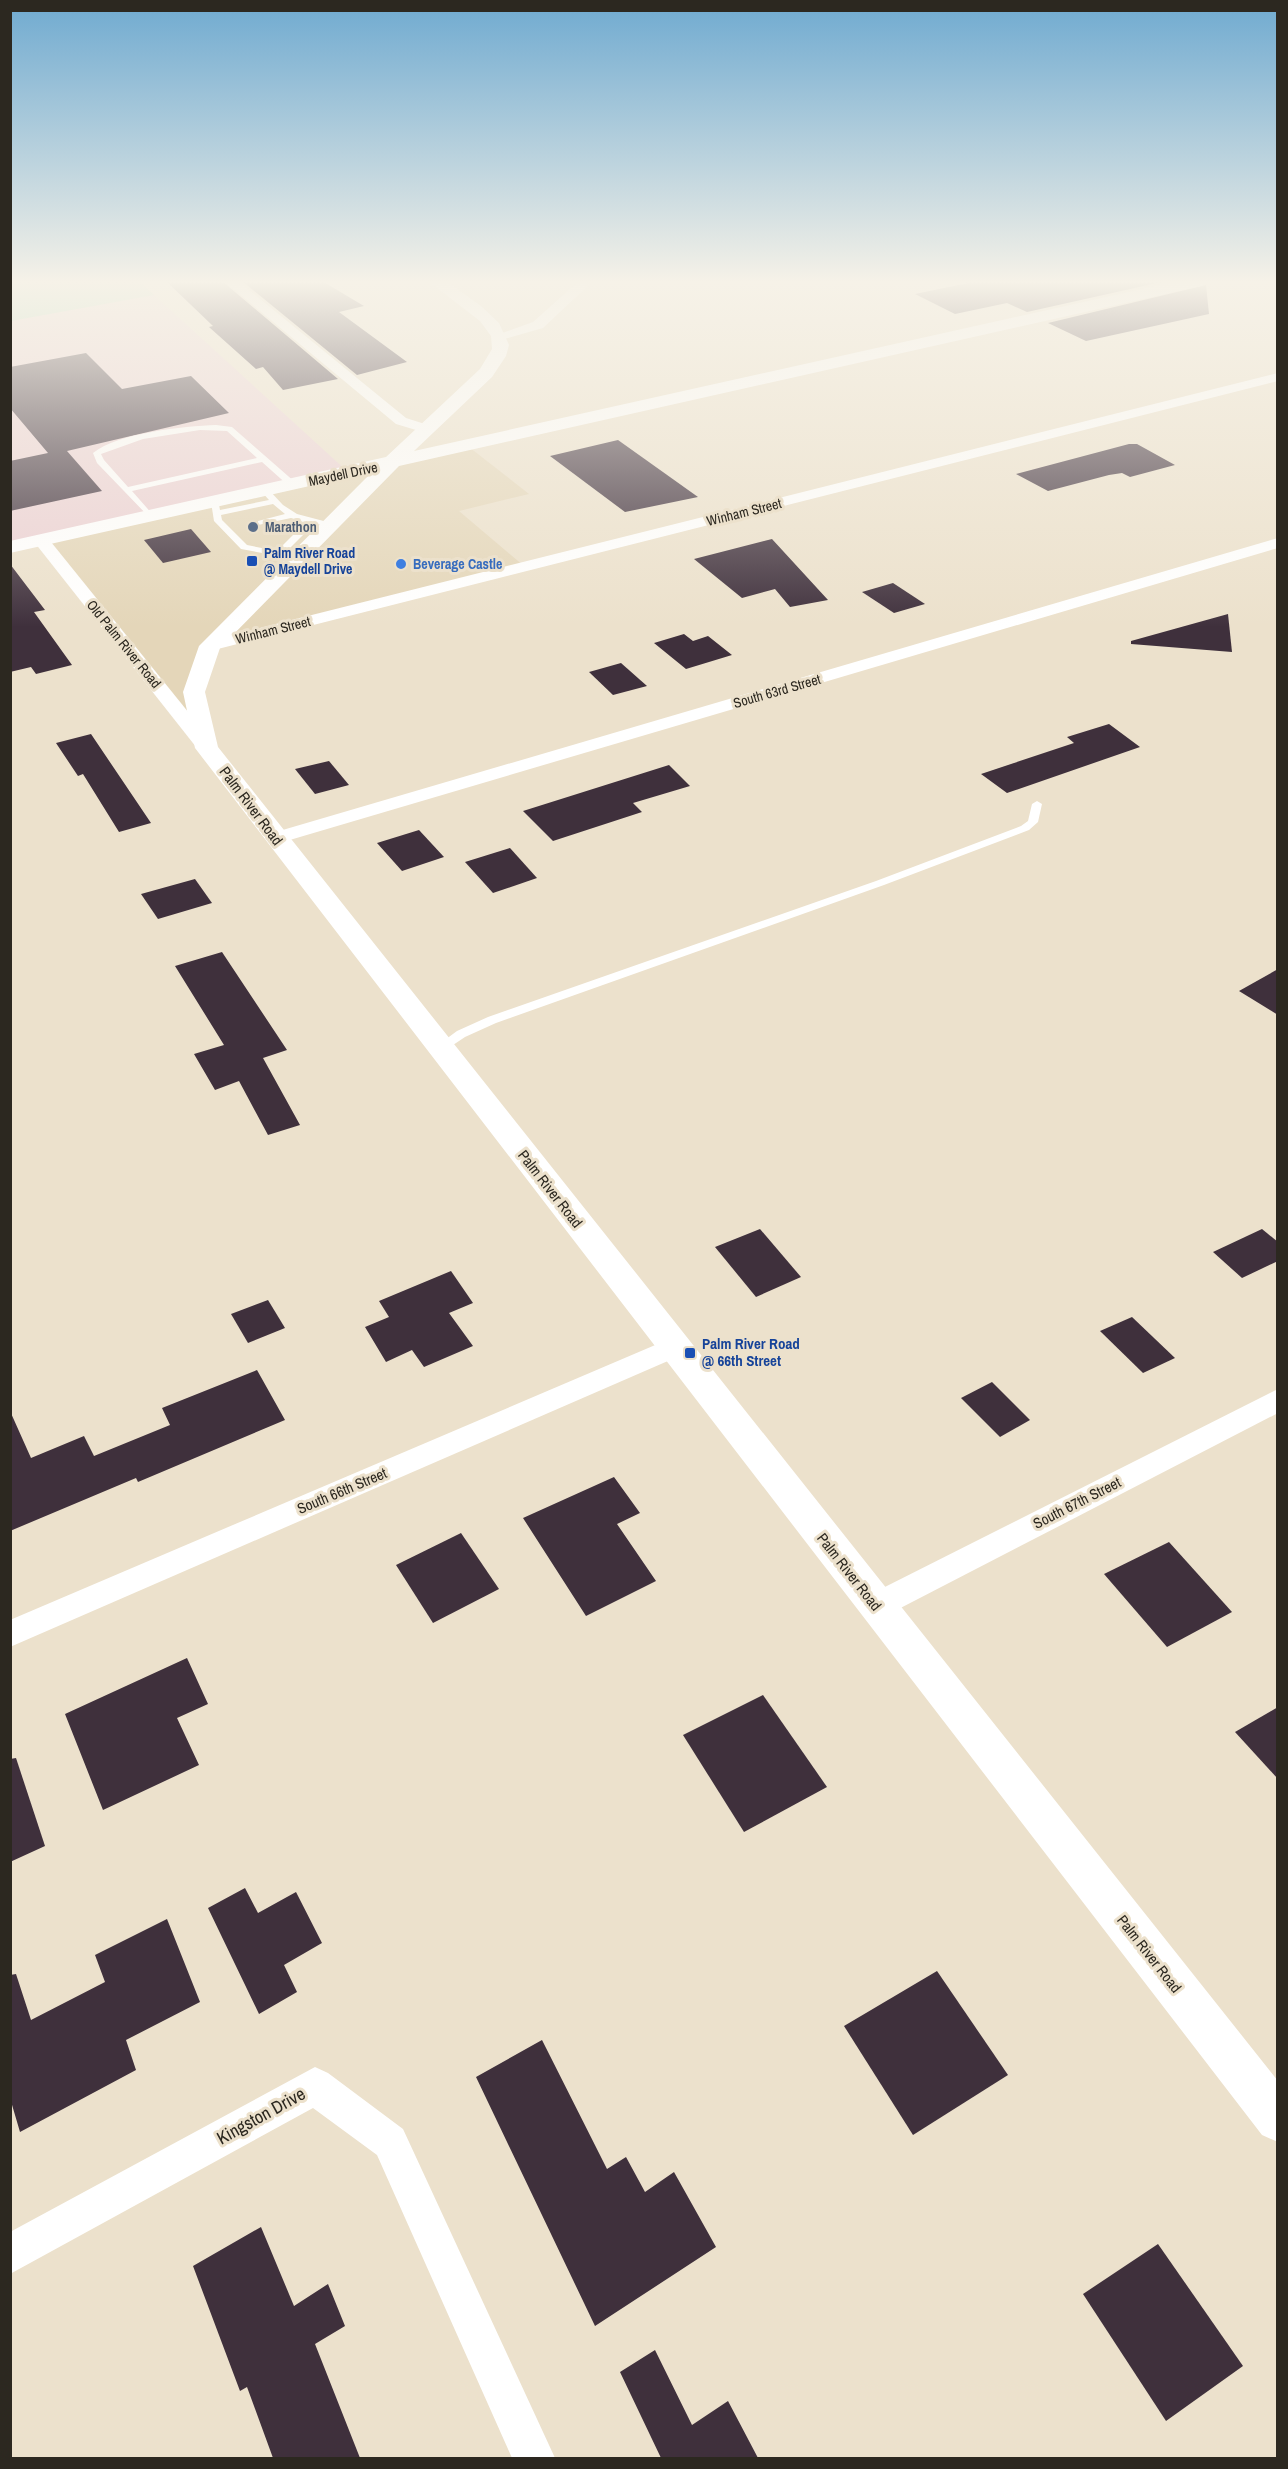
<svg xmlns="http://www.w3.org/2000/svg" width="1288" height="2469" font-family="'Archivo Narrow',sans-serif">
	<rect width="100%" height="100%" fill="#ece1cc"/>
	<g fill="#e4d6b9">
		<polygon points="469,447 529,494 459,511 524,566 216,643 392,464"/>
		<polygon points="381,467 215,638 198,729 42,540"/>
	</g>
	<polygon fill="#ecd1d4" points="153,294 348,472 11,547 11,320"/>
	<polygon fill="#acdabd" points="11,281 139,281 154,295 11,321"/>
	<g fill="#3f303c">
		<polygon points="166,281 222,281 338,379 283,390 263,367 256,369 209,327 213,326"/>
		<polygon points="242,281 322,281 364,306 339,312 407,362 357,375"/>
		<polygon points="965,281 1166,281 1027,312 1007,303 955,314 915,294 968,283"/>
		<polygon points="1206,285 1209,314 1086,341 1048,323"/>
		<polygon points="86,353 122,389 191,376 229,413 67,451 102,491 10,511 10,461 48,453 10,408 10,367"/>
		<polygon points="618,440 698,497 625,512 550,456"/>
		<polygon points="1129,444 1137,444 1175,465 1130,477 1122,473 1109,475 1048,491 1016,474"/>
		<polygon points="191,529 211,552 163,563 144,540"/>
		<polygon points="772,539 828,600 790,607 775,589 742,598 694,559"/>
		<polygon points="10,564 45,610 34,612 72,665 36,674 31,667 10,672"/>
		<polygon points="893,583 925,604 894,613 862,592"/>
		<polygon points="1228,614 1232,652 1131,644 1131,641"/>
		<polygon points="684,634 693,641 708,636 732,655 686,669 654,643"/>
		<polygon points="621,663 647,686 613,695 589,672"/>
		<polygon points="1109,724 1140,747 1007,793 981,774 1074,743 1067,737"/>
		<polygon points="91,734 151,823 119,832 83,774 78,776 56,743"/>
		<polygon points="329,761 349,785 315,794 295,769"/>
		<polygon points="669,765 690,786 633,803 642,812 553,841 523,811"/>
		<polygon points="419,830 444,857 402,871 377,843"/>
		<polygon points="510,848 537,878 493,893 465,862"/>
		<polygon points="195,879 212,903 158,919 141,894"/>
		<polygon points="222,952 287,1050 263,1058 300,1125 268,1135 239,1081 215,1090 194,1054 224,1045 175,966"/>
		<polygon points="1278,969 1278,1015 1239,991"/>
		<polygon points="760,1229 801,1277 756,1297 715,1247"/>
		<polygon points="1262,1229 1278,1242 1278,1261 1242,1278 1213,1252"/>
		<polygon points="451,1271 473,1303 449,1313 473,1346 424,1367 412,1350 386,1362 365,1327 389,1317 379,1301"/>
		<polygon points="268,1300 285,1328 248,1343 231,1314"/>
		<polygon points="1132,1317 1175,1358 1143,1373 1100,1331"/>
		<polygon points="257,1370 285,1420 138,1482 136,1478 10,1531 10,1411 31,1458 84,1436 94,1456 170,1425 162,1408"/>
		<polygon points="992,1382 1030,1420 1000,1437 961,1398"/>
		<polygon points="614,1477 640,1513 617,1524 656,1581 586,1616 523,1518"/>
		<polygon points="461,1533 499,1589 433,1623 396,1565"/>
		<polygon points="1169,1542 1232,1612 1167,1647 1104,1574"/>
		<polygon points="187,1658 208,1704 177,1718 199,1765 103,1810 65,1714"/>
		<polygon points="763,1695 827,1787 744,1832 683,1735"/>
		<polygon points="1278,1707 1278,1779 1235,1732"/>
		<polygon points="16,1758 45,1846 10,1862 10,1759"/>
		<polygon points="245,1888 258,1913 296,1892 322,1943 284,1965 297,1992 259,2014 208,1908"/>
		<polygon points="167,1919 200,2002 126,2040 136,2070 20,2132 10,2098 10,1975 16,1974 31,2020 105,1982 95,1955"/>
		<polygon points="937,1971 1008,2075 913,2135 844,2026"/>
		<polygon points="542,2040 607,2169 626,2157 645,2192 674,2172 716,2247 595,2326 476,2077"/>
		<polygon points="261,2227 294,2306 328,2284 345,2326 315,2344 360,2458 273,2458 247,2387 240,2391 193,2266"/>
		<polygon points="1158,2244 1243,2366 1166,2421 1083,2294"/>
		<polygon points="655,2350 692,2425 728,2401 758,2458 661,2458 620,2372"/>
	</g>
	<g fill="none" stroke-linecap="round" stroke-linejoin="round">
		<g fill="#fff" fill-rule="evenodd">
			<path d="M 216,425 L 232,427 L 296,483 L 296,487 L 290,487 L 262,462 L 132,491 L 154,516 L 150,518 L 97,463 L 93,453 C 118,433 184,426 216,425 ZM 200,430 L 227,431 L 257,458 L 128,487 L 104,460 L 101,454 L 143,439 Z"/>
			<path d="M 262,489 L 268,489 L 283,505 L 297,514 L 335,524 L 331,526 L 314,524 L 285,553 L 300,556 L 300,560 L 241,549 L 214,521 L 211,502 L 218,500 L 220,510 L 269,500 L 261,491 ZM 273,504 L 285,514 L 258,521 L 258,525 L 291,518 L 302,521 L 267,530 L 266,532 L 270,535 L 302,526 L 277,551 L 247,545 L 222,520 L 221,515 Z"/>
			<polygon points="1037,801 1042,804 1038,822 1029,830 884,885 496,1023 465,1037 444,1051 436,1051 434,1048 457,1031 488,1017 876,881 1021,826 1028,821 1032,804"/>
		</g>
		<g fill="#fff" fill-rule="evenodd">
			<polygon points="224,281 238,281 406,418 431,426 431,432 426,433 396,424"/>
			<polygon points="579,281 593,281 543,328 501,340 494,336 533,322"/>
			<polygon points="1278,373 1278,381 210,651 201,646 204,642"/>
			<polygon points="41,535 47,537 214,744 216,748 214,752 200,752 35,543 33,540 35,537"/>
			<polygon points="1278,538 1278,548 283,842 269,842 266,838 269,834"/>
			<polygon points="674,1337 684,1340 688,1347 684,1354 10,1647 10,1620"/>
			<polygon points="1278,1389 1278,1413 887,1615 876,1619 865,1615 861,1606 865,1597"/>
			<polygon points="315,2067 328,2073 403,2129 555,2458 512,2458 377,2155 313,2108 10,2274 10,2232"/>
		</g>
		<polygon fill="#fff" fill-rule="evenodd" points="428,281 446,281 481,306 499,323 509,345 506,356 492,377 414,451 1178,281 1208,281 1201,286 399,466 220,648 205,692 218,747 1278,2081 1278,2142 1262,2135 195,748 183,692 199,646 372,472 10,553 10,541 386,457 480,369 492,349 491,336 480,321"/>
	</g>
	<linearGradient id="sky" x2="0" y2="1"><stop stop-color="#6faad0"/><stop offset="0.45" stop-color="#f6f2e8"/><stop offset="1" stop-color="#f6f2e8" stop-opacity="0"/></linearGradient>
	<rect width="1288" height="627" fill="url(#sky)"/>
	<circle fill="#5c6f8a" stroke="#ece1cc" stroke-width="2" cx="253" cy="527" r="6"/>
	<g fill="#1a4fb4" stroke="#ece1cc" stroke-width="2">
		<rect x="246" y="555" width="12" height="12" rx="3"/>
		<rect x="684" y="1347" width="12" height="12" rx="3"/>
	</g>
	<circle fill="#3f7fe0" stroke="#ece1cc" stroke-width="2" cx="401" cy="564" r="6"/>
	<g text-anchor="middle" stroke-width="6" stroke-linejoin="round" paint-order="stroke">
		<g font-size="14" fill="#2c2820" stroke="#ece1cc">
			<text transform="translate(343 474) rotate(-12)" y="5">Maydell Drive</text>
			<text transform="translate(744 512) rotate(-14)" y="5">Winham Street</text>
			<text transform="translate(273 630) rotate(-14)" y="5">Winham Street</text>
			<text transform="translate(124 644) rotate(51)" y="5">Old Palm River Road</text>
			<text transform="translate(777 691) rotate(-16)" y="5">South 63rd Street</text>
		</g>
		<g font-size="14" font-weight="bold" fill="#4e5e75" stroke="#ece1cc" text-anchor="start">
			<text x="265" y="532">Marathon</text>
		</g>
		<g font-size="14" font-weight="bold" fill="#164399" stroke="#ece1cc" text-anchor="start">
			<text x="264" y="558">Palm River Road<tspan x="264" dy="16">@ Maydell Drive</tspan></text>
		</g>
		<g font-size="14" font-weight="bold" fill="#366cbe" stroke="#ece1cc" text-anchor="start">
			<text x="413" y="569">Beverage Castle</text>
		</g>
		<g font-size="15" fill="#2c2820" stroke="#ece1cc">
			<text transform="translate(251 806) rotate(53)" y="5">Palm River Road</text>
			<text transform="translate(550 1189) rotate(52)" y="5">Palm River Road</text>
			<text transform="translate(342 1491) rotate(-23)" y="5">South 66th Street</text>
			<text transform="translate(1077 1503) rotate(-27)" y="5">South 67th Street</text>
			<text transform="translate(849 1572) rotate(52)" y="5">Palm River Road</text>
			<text transform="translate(1149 1954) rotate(52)" y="5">Palm River Road</text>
		</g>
		<g font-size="15" font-weight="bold" fill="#164399" stroke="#ece1cc" text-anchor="start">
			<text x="702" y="1349">Palm River Road<tspan x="702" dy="17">@ 66th Street</tspan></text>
		</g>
		<g font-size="18" fill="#2c2820" stroke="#ece1cc">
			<text transform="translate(261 2116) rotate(-29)" y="6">Kingston Drive</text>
		</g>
	</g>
	<rect width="1288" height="2469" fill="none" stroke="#2c2820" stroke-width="24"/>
</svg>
